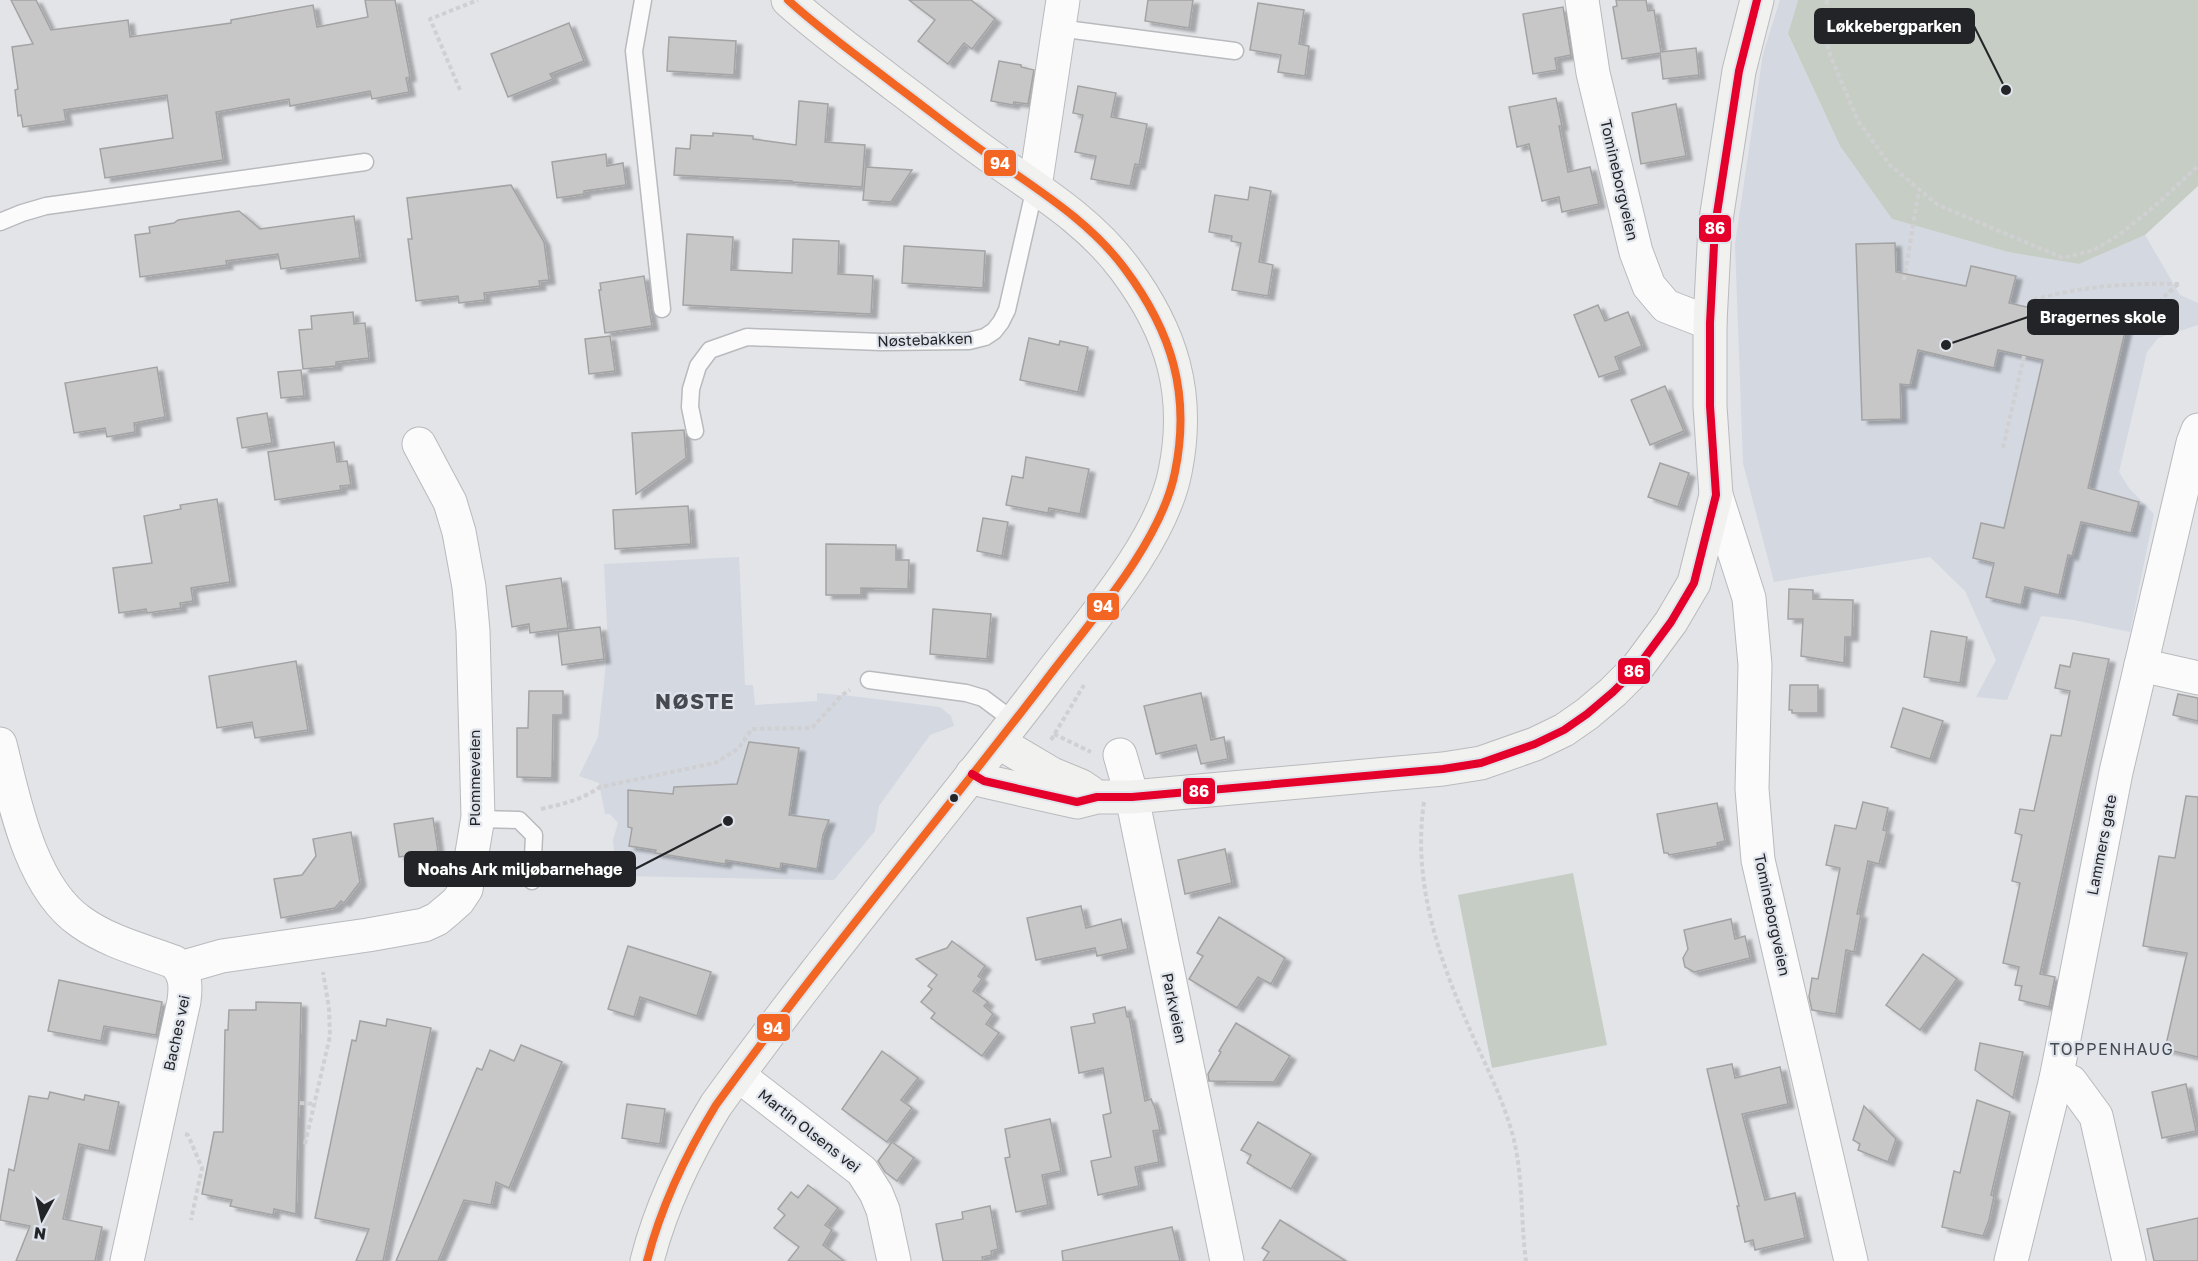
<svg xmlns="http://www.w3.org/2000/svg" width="2198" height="1261" font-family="'Golos Text',sans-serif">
	<defs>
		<filter id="shadow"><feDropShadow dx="6" dy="4" stdDeviation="1.5" flood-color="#0004"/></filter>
	</defs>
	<rect width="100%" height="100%" fill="#e2e4e8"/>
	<g fill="#d3d8e1">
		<polygon points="1780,0 1798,0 1788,35 1840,146 1892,219 2008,252 2079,264 2145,235 2180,295 2198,303 2198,325 2158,338 2147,352 2119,472 2129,488 2154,514 2130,632 2074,620 2041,616 2007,700 1976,697 1996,660 1965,591 1930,557 1774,582 1743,463 1735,244 1763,54"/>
		<polygon points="739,557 745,685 753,685 755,705 817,701 817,693 851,696 940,707 951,716 954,726 930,735 879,806 875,831 834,880 623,876 615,866 613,840 618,823 610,814 605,814 599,783 579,776 598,737 608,645 604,564"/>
	</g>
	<g fill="#c6cdc5">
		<polygon points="1798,0 2198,0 2198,186 2145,235 2079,264 2008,252 1892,219 1840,146 1788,34"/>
		<polygon points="1573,873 1607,1045 1492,1068 1458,895"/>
	</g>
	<g fill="#c8c7c8" stroke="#a4a3a4" stroke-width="1.5" filter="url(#shadow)">
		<polygon points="11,0 36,0 51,30 128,20 130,37 231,23 231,20 313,5 317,27 368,17 365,0 395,0 410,77 406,78 409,92 372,99 370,91 290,106 289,99 216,112 223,160 105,178 100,149 173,138 167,95 64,110 66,121 23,127 21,115 18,116 15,90 18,89 12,47 33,44"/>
		<polygon points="909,0 971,0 995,19 972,49 964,43 948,64 918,41 935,20"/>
		<polygon points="1148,0 1193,0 1189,28 1145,21"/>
		<polygon points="1616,0 1646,0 1648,11 1654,10 1661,52 1696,48 1699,75 1663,79 1660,53 1622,59 1613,7 1617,6"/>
		<polygon points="1258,3 1304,10 1299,44 1309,46 1305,76 1278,72 1281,55 1250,50"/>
		<polygon points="1563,7 1571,55 1555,58 1557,70 1533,74 1523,14"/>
		<polygon points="569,23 584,61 550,74 553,79 508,97 491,54"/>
		<polygon points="669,37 736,41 734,75 667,71"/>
		<polygon points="999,61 1021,65 1021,67 1034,70 1028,104 1014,102 1013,105 991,101"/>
		<polygon points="1078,86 1116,93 1111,117 1147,124 1139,165 1135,164 1130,186 1091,179 1096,156 1075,152 1083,115 1073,113"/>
		<polygon points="1556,98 1562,126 1559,126 1568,172 1590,167 1599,204 1562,212 1559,197 1542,201 1529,144 1517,147 1509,107"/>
		<polygon points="799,101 828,104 825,142 865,145 862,187 792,182 792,181 674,175 676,148 690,149 691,135 713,136 713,133 753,136 753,139 796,145"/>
		<polygon points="1676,104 1686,156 1641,164 1632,113"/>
		<polygon points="606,154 607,166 623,163 626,185 584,191 584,194 557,198 552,162"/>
		<polygon points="866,167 912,170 891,202 863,200"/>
		<polygon points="511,185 544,242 549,280 539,281 540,286 484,293 485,300 459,303 458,296 416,301 408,239 412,239 407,198"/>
		<polygon points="1250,187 1271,191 1259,262 1273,265 1268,296 1232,290 1241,243 1231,241 1232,236 1209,232 1215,195 1248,200"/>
		<polygon points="239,211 260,229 354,216 360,258 281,269 278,254 226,261 227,265 140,277 135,235 150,233 149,227 174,223 178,220"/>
		<polygon points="687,234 733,237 731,270 792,273 793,239 839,241 838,274 873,276 871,314 683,305"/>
		<polygon points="1895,243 1896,272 1966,286 1971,266 2016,276 2009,303 2091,322 2093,310 2128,319 2088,488 2139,502 2131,533 2081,522 2072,556 2068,555 2059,595 2025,587 2021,605 1986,597 1994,563 1973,558 1981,523 2004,528 2043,360 1998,350 1994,368 1918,350 1910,385 1900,384 1901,419 1862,420 1856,244"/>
		<polygon points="904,246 985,251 983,288 902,283"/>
		<polygon points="644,276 652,326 605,333 599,290 601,290 600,283"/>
		<polygon points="1598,305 1605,321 1628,312 1642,346 1615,357 1620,370 1599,377 1574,315"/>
		<polygon points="353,312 354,324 365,323 369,358 336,362 336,366 303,369 299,330 312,329 311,316"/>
		<polygon points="610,336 615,371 589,374 585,339"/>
		<polygon points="1029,338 1059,345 1060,341 1088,347 1078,392 1020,380"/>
		<polygon points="157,367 165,417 134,423 135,432 107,437 105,428 74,433 65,383"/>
		<polygon points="301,370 304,396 281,398 278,372"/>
		<polygon points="1665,386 1684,431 1650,445 1631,400"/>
		<polygon points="267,413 272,443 242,448 237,418"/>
		<polygon points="684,430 686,458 636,494 632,433"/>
		<polygon points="334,442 337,462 347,461 351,485 340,486 341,490 275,500 268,452"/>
		<polygon points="1026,457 1089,469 1080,514 1049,508 1048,513 1006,505 1012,476 1023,478"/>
		<polygon points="1660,463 1689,473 1678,507 1648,497"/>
		<polygon points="217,499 230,582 191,588 193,601 180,603 181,608 147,613 146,609 119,613 113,568 152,563 144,516 181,509 180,505"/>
		<polygon points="688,506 691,544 615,549 613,510"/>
		<polygon points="983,518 1008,522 1002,556 977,551"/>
		<polygon points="826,544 896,545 896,560 909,560 908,589 861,588 861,595 826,595"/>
		<polygon points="561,578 568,628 530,633 529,624 512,627 506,586"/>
		<polygon points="1789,589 1813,590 1813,599 1853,600 1852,637 1845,637 1844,663 1801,656 1803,619 1788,619"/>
		<polygon points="933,609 991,614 987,659 930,654"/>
		<polygon points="600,627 604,659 562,665 558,632"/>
		<polygon points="1931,631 1967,637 1960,683 1924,677"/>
		<polygon points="2073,653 2109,659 2040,974 2055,977 2049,1007 2019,1000 2022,986 2015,985 2019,967 2003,963 2020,883 2012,881 2022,835 2015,833 2020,809 2034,811 2051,735 2061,736 2070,691 2055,688 2060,665 2070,667"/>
		<polygon points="296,661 308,730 255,738 252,722 217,728 209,676"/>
		<polygon points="1790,685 1818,685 1818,713 1792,713 1792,710 1789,710"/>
		<polygon points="529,691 563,691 563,715 553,715 552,778 517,777 517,728 528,728"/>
		<polygon points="1201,693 1211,740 1224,737 1228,759 1201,764 1196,745 1156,754 1144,706"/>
		<polygon points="2178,694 2198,698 2198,721 2173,715"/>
		<polygon points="1903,708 1943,721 1930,759 1891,747"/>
		<polygon points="749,742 799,748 789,815 829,820 823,835 817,869 781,863 780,869 726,860 725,864 655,853 656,850 629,846 632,828 628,827 628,790 673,794 674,787 737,784"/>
		<polygon points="2186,796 2198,797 2198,1057 2165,1049 2187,953 2143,946 2159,856 2175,858"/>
		<polygon points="1863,802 1888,808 1883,830 1887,831 1879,864 1868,861 1857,914 1861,914 1854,952 1846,950 1836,1014 1812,1010 1809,997 1812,978 1818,979 1840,868 1826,865 1835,825 1856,829"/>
		<polygon points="1717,803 1725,841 1717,843 1718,846 1669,855 1668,853 1664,853 1657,814"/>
		<polygon points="433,818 438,851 399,857 394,824"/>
		<polygon points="351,832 360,882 344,903 341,901 335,908 281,918 274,879 302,875 316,856 313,839"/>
		<polygon points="1225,849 1232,883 1185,894 1178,860"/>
		<polygon points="1081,906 1086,928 1121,919 1128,949 1097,956 1095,948 1036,960 1027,918"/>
		<polygon points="1219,917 1285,958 1271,984 1258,977 1237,1008 1189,979 1203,956 1197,953"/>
		<polygon points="1731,919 1735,939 1745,936 1750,958 1694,972 1685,967 1683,958 1688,949 1684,930"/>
		<polygon points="952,941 985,966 978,976 982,979 973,991 988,1002 984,1006 993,1014 986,1024 999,1033 982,1056 931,1018 935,1013 921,1002 932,989 928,986 937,975 916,959 947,948"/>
		<polygon points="628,946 711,972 697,1016 640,997 634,1017 608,1009"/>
		<polygon points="1923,954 1957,979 1920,1030 1886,1005"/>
		<polygon points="59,980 162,1002 156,1035 104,1026 101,1041 48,1031"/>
		<polygon points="256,1002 301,1003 296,1214 274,1209 273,1215 230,1206 232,1200 202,1194 214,1132 223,1132 225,1030 228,1030 229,1010 256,1010"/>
		<polygon points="1125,1007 1127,1017 1129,1016 1145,1101 1151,1099 1155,1108 1160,1130 1153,1131 1159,1162 1135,1167 1139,1186 1098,1195 1091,1161 1111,1157 1103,1115 1111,1113 1103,1068 1079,1073 1071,1027 1095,1023 1093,1014"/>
		<polygon points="387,1019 431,1028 383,1261 356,1261 369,1229 315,1218 352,1040 356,1041 360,1021 386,1026"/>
		<polygon points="1236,1023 1290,1056 1274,1082 1209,1081 1208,1074 1221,1052 1219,1051"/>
		<polygon points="1980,1043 2023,1052 2013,1098 1975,1070"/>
		<polygon points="521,1045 562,1062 509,1188 496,1182 491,1205 464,1200 438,1261 396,1261 477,1068 482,1070 490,1050 514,1061"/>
		<polygon points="882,1051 918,1078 901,1100 912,1108 887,1142 842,1109"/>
		<polygon points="1732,1064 1735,1078 1780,1067 1788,1104 1742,1114 1765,1200 1795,1193 1805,1238 1755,1250 1753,1240 1745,1242 1737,1206 1739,1206 1707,1069"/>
		<polygon points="2186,1084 2196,1131 2162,1138 2152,1092"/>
		<polygon points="50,1092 84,1100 85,1095 119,1102 109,1151 79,1144 63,1219 102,1227 95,1261 16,1261 30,1226 0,1220 9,1169 14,1171 29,1096 48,1099"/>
		<polygon points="1977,1100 2010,1112 1991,1195 1994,1196 1989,1220 1983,1236 1942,1227 1954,1171 1960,1173"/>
		<polygon points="627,1104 665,1109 660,1144 622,1138"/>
		<polygon points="1864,1106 1896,1139 1888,1162 1858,1150 1860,1144 1853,1140"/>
		<polygon points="1050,1119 1061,1171 1042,1175 1048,1205 1016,1212 1005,1158 1010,1157 1005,1129"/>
		<polygon points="1258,1122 1311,1154 1291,1189 1247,1163 1251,1155 1241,1150"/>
		<polygon points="892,1142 914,1158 897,1181 885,1172 878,1161"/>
		<polygon points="808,1185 838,1208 825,1225 832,1230 823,1245 844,1261 788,1261 799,1247 774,1228 785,1215 778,1209 791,1192 798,1198"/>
		<polygon points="990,1206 998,1249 991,1251 992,1255 982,1257 983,1261 943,1261 936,1224 963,1219 962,1212"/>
		<polygon points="2198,1218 2198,1261 2154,1261 2147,1229"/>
		<polygon points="1280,1220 1346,1261 1263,1261 1269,1252 1262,1248"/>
		<polygon points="1172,1227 1180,1261 1063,1261 1062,1251"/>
	</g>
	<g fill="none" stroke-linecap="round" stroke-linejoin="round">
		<defs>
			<g id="service">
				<polyline points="643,0 634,51 662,309"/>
				<polyline points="1058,28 1235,51"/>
				<polyline points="0,222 22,213 46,206 365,162"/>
				<polyline points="695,431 690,407 691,389 698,366 710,350 747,337 881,342 969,341 985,337 994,331 1001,322 1007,310 1035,187"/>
				<polyline points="869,680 966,693 983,698 1014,721"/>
				<polyline points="478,819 519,820 534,835 532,881"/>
			</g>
			<g id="minor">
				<polyline points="1582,0 1593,73 1636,252 1649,286 1666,306 1710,323"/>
				<polyline points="1035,187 1063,0"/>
				<polyline points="1716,495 1749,598 1755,665 1752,789 1758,860 1851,1261"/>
				<polyline points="2141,665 2198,678"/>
				<path d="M 0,744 C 14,800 30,887 81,922 C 109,942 142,950 174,962 C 186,974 186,986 184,1001 L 127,1261"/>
				<polyline points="1120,755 1132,797 1227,1261"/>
				<polyline points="180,968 222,956 368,935 424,925 437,919 449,909 458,901 466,889 478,817 473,631 469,587 459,532 450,502 419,444"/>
				<polyline points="738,1075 862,1171 876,1193 883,1210 894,1261"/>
				<polyline points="2056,1079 2071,1082 2096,1116 2129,1261"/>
				<polyline points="2011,1261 2056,1079 2116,772 2193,443 2198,430"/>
			</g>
			<g id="secondary">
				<polyline points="998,742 1052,774 1081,786 1090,792"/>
				<polyline points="972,774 984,781 1077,802 1097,797 1132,797 1443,769 1481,763 1535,744 1564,730 1587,714 1613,692 1637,668 1671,622 1694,583 1716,495 1710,406 1710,323 1715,226 1739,71 1757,0"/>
				<path d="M 647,1261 C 661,1206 686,1154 716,1105 C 820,961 935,825 1043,684 C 1087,625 1161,544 1175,472 C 1191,394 1172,332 1125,269 C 1089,220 1036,189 987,154 C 956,132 926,108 895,85 C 859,57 822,31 788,0"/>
			</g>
		</defs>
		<use href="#service" stroke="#b9babd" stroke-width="19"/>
		<use href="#minor" stroke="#b9babd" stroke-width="35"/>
		<use href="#secondary" stroke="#b9babd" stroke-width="35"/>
		<g stroke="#d0d0d2" stroke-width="4" stroke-dasharray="4.5 3" stroke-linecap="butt">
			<polyline points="1827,0 1825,31 1829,52 1858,121 1890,165 1938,205 2063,258 2094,250 2119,235 2156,205 2198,166"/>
			<polyline points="460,90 430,19 478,0"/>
			<polyline points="1904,280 1919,190"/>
			<path d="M 2034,309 L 2036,299 C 2083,286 2131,283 2179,284"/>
			<polyline points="2141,331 2130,324 2131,316 2150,310 2178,284"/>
			<polyline points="2003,448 2024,356"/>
			<polyline points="1054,734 1091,752"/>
			<polyline points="1051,740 1084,685"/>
			<path d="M 1424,802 C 1412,882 1439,959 1471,1032 C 1485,1064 1501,1095 1511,1129 C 1524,1172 1520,1217 1526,1261"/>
			<path d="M 541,809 C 563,804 581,800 600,787 L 715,763 L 738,749 L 752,729 L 812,728 L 842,695 L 850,690"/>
			<polyline points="300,1103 316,1104"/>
			<polyline points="185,1134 188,1135 202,1168 191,1220"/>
			<polyline points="305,1144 330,1036 329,1008 323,972"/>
		</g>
		<use href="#service" stroke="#fbfbfc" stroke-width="16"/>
		<use href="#minor" stroke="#fbfbfc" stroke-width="33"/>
		<use href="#secondary" stroke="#f1f2ef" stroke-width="33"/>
		<defs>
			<path id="bus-1" d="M 647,1261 C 661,1206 686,1154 716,1105 C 820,961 935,825 1043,684 C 1087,625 1161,544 1175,472 C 1191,394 1172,332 1125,269 C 1089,220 1036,189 987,154 C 956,132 926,108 895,85 C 859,57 822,31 788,0"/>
			<polyline id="bus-2" points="972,774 984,781 1077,802 1097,797 1132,797 1443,769 1481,763 1535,744 1564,730 1587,714 1613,692 1637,668 1671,622 1694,583 1716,495 1710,406 1710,323 1715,226 1739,71 1757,0"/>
		</defs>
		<use href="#bus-1" stroke="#dfe3eb" stroke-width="12"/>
		<use href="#bus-2" stroke="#dfe3eb" stroke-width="12"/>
		<use href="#bus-1" stroke="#f26522" stroke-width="8"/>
		<use href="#bus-2" stroke="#e4002b" stroke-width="8"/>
	</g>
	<circle fill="#232427" stroke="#dfe3eb" stroke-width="2" cx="954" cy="798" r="5"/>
	<g text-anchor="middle" stroke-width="4.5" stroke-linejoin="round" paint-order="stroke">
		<g font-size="15" fill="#232427" stroke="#dfe3eb">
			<text transform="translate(1619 180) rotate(77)" y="5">Tomineborgveien</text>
			<text transform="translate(925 340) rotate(-2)" y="5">Nøstebakken</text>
			<text transform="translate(475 778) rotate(-90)" y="5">Plommeveien</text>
			<text transform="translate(2102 845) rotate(-79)" y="5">Lammers gate</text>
			<text transform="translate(1772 915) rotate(78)" y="5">Tomineborgveien</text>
			<text transform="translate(1174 1008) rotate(78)" y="5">Parkveien</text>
			<text transform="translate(177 1033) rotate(-78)" y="5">Baches vei</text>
			<text transform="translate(809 1131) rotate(38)" y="5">Martin Olsens vei</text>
		</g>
		<g font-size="16" letter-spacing="1.5" fill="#474a50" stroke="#dfe3eb">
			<text x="2112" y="1055">TOPPENHAUG</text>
		</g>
		<g font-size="21" font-weight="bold" letter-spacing="1.5" fill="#474a50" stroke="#dfe3eb">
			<text x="695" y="709">NØSTE</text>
		</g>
	</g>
	<path fill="none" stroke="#232427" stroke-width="2" d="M2006 90L1974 26M1946 345L2028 317M728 821L635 869"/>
	<g fill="#232427" stroke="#dfe3eb" stroke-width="2">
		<circle cx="2006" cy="90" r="6"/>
		<circle cx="1946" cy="345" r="6"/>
		<circle cx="728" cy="821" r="6"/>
	</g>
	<g fill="#232427" stroke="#232427" stroke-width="2">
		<rect x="1815" y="9" width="159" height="34" rx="6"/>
		<rect x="2028" y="300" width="150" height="34" rx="6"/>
		<rect x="405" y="852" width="230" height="34" rx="6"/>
	</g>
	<g font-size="16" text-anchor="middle" font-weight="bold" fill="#fff">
		<text x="1894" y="32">Løkkebergparken</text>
		<text x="2103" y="323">Bragernes skole</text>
		<text x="520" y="875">Noahs Ark miljøbarnehage</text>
	</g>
	<g stroke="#dfe3eb" stroke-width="2">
		<rect x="983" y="149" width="34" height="28" rx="6" fill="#f26522"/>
		<rect x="1698" y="214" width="34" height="29" rx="6" fill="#e4002b"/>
		<rect x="1086" y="592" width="34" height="29" rx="6" fill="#f26522"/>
		<rect x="1617" y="657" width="34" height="28" rx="6" fill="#e4002b"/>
		<rect x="1182" y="777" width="34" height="28" rx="6" fill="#e4002b"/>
		<rect x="756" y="1013" width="35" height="29" rx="6" fill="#f26522"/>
	</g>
	<g font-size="16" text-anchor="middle" font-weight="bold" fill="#fff">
		<text x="1000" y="169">94</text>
		<text x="1715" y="234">86</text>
		<text x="1103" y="612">94</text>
		<text x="1634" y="677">86</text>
		<text x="1199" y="797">86</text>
		<text x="773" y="1034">94</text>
	</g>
	<g transform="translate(42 1219) rotate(188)" stroke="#dfe3eb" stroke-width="4.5" paint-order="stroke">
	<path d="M0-4.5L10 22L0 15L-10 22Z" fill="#232427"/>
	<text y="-9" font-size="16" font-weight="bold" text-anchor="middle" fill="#232427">N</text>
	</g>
</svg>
